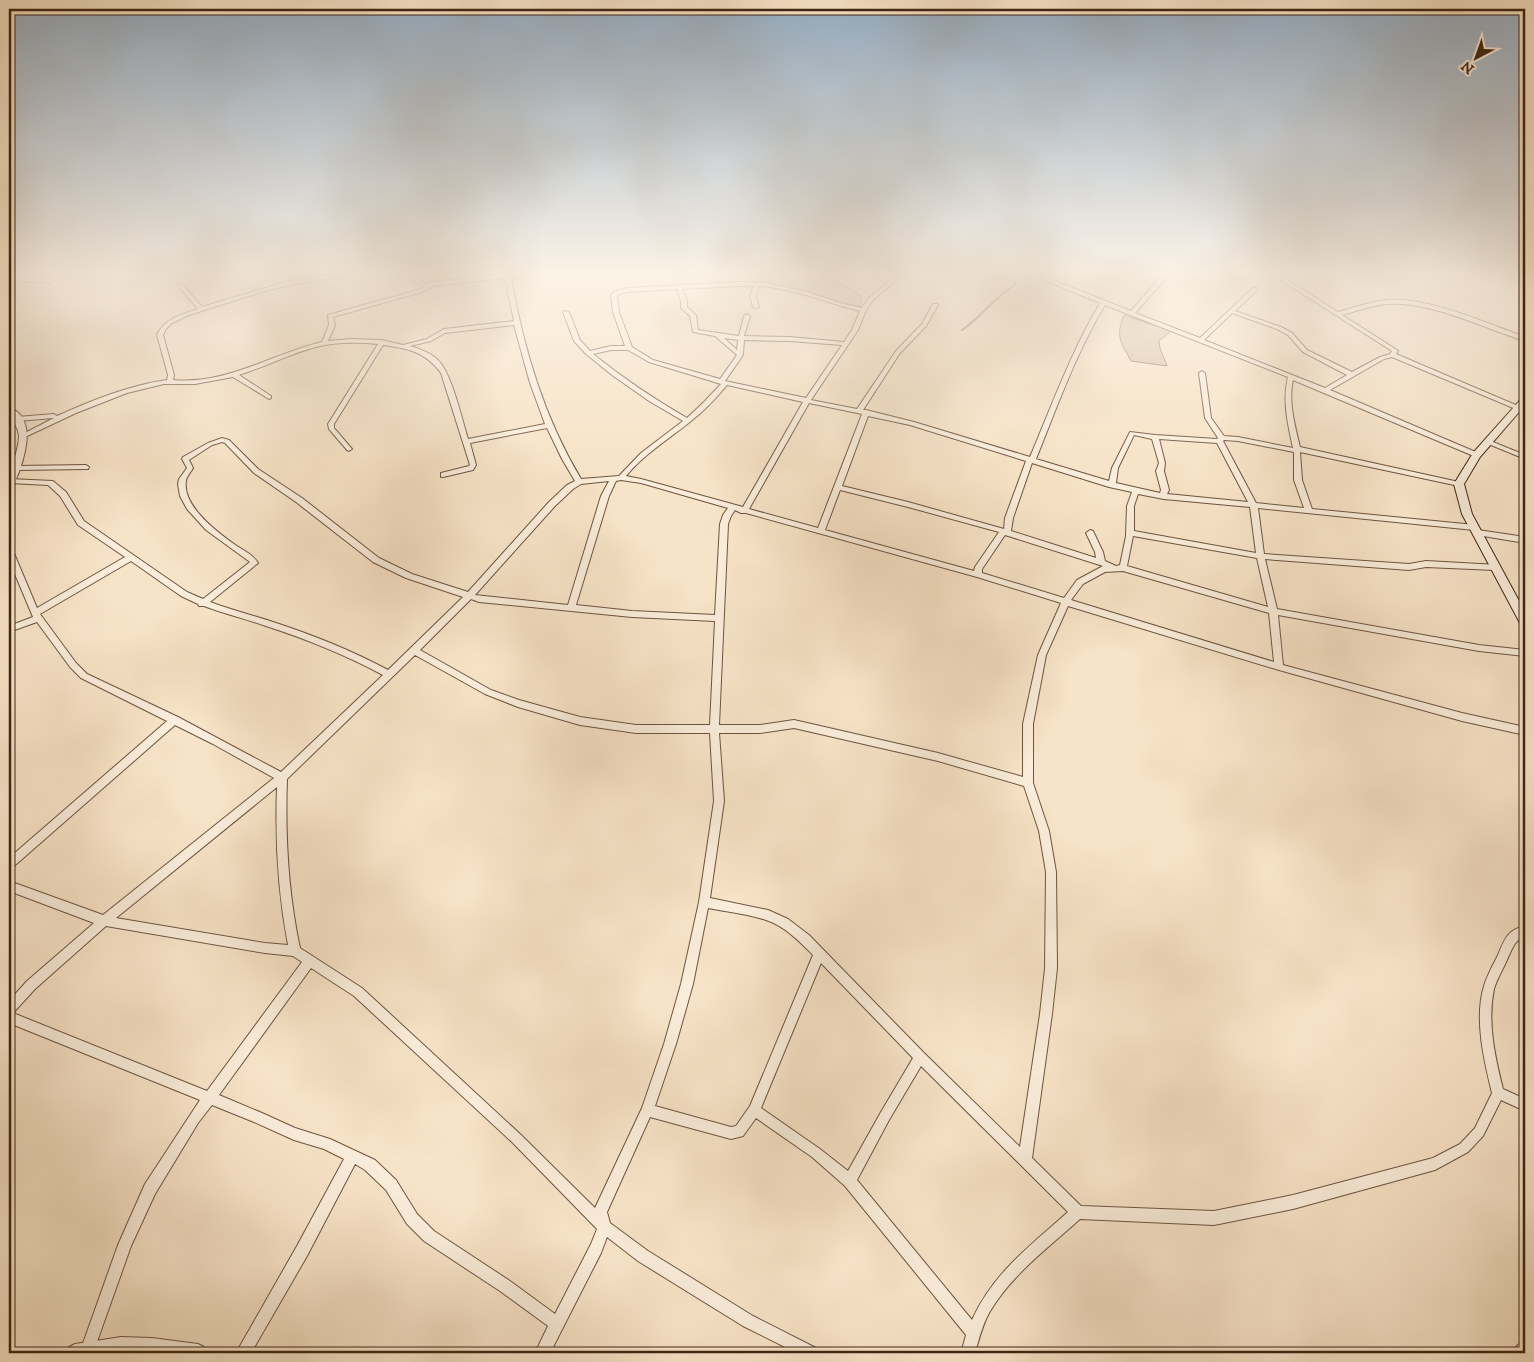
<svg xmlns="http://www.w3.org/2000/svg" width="1534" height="1362" font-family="'IM FELL DW Pica',serif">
	<rect width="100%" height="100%" fill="#f7e3c7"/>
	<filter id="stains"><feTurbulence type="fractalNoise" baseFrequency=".004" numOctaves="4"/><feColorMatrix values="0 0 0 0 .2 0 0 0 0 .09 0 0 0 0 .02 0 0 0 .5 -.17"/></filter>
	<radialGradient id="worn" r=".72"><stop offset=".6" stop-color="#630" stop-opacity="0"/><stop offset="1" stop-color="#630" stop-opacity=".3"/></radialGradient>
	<g fill="#d8c3a8" stroke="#8c745e">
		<polygon points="777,271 819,271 862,296 860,307 794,288 783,283"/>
		<path d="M 1124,315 L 1171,331 L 1159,341 C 1159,349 1164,357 1167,366 L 1131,361 C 1121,342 1115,337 1124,315 Z"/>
	</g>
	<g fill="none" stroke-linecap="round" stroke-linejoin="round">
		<path stroke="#88705a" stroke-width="2" d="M 962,330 C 982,317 994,297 1015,285 L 1015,279 L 1025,271"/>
		<defs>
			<g id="minor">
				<path d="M 355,271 L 369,271 L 366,273 L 289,285 L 258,293 L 189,315 L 172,323 L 166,329 L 163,335 L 174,375 L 173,380 C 226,385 272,354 322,342 L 329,325 L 328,315 L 418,290 L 424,287 L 414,281 L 410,271 L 416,271 L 418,279 L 425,283 L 510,273 L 555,271 L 552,273 L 511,278 C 524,350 544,417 581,479 L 619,476 L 641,453 L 683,421 L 649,401 L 612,375 L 586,354 L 574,341 L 563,312 L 564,311 L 569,312 L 580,340 L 590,351 L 611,346 L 625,346 L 613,312 L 611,295 L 614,292 L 627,288 L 740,282 L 766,283 L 807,292 L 839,303 L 862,308 L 869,298 L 901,271 L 907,271 L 873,300 L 866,310 L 858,330 L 811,400 L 857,409 L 896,351 L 922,324 L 933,304 L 937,304 L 938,305 L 926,326 L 900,353 L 863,410 L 866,410 L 914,422 L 1030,457 C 1052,405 1071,352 1100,303 L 1022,271 L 1030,271 L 1131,311 L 1166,271 L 1172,271 L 1135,313 L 1200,338 L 1253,288 L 1257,288 L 1257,290 L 1235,311 L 1281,327 L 1292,333 L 1307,350 L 1352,372 L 1380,357 L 1390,354 L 1392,351 L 1273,275 L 1273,273 L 1277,273 L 1338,312 C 1354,308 1371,301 1387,300 C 1429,297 1486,323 1525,337 L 1525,341 C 1483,328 1432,301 1387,304 C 1372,305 1357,311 1342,315 L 1397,350 L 1398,351 L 1396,354 L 1525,409 L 1525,413 L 1523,412 L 1392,357 L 1384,359 L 1330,390 L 1478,453 L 1479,455 L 1476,457 L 1293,380 C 1288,401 1295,426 1300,447 L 1459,482 L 1463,484 L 1459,486 L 1300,452 L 1302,480 L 1312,509 L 1475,525 L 1478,526 L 1478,530 L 1525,537 L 1525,543 L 1477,535 L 1474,534 L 1474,530 L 1258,508 L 1264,554 L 1409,564 L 1426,561 L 1498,565 L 1499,567 L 1498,569 L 1495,570 L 1426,567 L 1409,570 L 1265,559 L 1277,609 L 1479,645 L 1525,650 L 1525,656 L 1479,651 L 1278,615 L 1283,665 L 1462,713 L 1525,727 L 1525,735 L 1462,721 L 1279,670 L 1068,606 L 1046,655 L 1033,724 L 1033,783 L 1049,831 L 1056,872 L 1057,968 L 1052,1014 L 1032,1158 L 1081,1206 L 1214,1211 L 1293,1195 L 1433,1158 L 1460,1144 L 1475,1128 L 1492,1093 C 1484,1061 1474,1018 1484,986 C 1487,976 1493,965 1498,955 C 1505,939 1507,930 1525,926 L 1525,936 C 1515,939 1511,951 1507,960 C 1503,969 1497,979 1494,989 C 1487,1022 1495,1057 1503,1089 L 1525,1099 L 1525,1111 L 1501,1100 L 1483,1136 L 1468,1152 L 1435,1170 L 1293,1209 L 1214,1225 L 1080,1219 C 1048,1248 1011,1275 989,1313 C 982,1326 979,1339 975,1353 L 961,1353 L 966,1335 L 845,1186 L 812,1157 L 756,1118 L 743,1136 L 731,1139 L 650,1117 L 607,1212 L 610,1223 L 648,1251 L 753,1316 L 816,1348 L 818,1353 L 797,1353 L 743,1326 L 638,1261 L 607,1237 L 601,1253 L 550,1353 L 535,1353 L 548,1326 L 500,1291 L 424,1241 L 407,1224 L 386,1190 L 365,1170 L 355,1164 L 307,1256 L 251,1353 L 236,1353 L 297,1246 L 344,1159 L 324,1149 L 294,1140 L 254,1122 L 212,1105 L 198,1123 L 155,1194 L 131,1246 L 93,1353 L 83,1353 L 81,1349 L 118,1245 L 145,1184 L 200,1100 L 9,1023 L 9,1001 L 27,981 L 94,923 L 9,891 L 9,881 L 103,915 L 274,778 L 213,744 L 175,725 L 13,867 L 9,869 L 9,858 L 167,721 L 81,678 L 70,667 L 37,622 L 9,632 L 9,626 L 33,617 L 9,560 L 9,548 L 13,551 L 37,608 L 125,557 L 78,525 L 60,496 L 48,485 L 10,483 L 9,483 L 9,479 L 53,481 L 66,492 L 84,521 L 187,592 L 203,599 L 250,562 L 206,530 L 187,509 L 180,496 L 178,484 L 179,479 L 187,468 L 182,459 L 183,457 L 208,443 L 222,438 L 229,440 L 258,469 L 302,498 L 379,558 L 412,574 L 468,592 L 549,502 L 567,485 L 575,481 L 562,459 L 547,428 L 470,443 L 476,465 L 473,470 L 443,477 L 441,477 L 441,473 L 469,466 L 470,465 L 441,373 C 426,352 407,348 383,345 L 334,424 L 334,428 L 352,449 L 349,451 L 347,450 L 329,429 L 328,424 L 378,344 C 357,342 335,342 316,347 C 289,354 265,367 239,375 L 271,396 L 271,398 L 269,399 L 233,377 L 195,384 L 164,384 L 127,393 L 76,413 L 23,438 L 21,437 L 21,435 L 54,418 L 17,421 L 14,419 L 17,417 L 54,414 L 57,416 C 91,401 129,385 167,380 L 168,375 L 157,335 C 164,319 182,314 198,309 L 178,286 L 178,284 L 182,284 L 202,307 L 289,281 ZM 505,278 L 514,321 L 444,329 L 427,339 L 403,345 L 382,340 L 351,339 L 328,341 L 335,325 L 333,317 L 422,292 L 433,286 ZM 740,286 L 754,286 L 750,296 L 753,307 L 756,309 L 759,307 L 756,296 L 759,286 C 794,288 827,303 860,311 L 852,330 L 844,342 L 790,337 L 744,336 L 750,316 L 747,314 L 744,316 L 739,336 L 698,330 L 696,315 L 687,307 L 687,301 L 682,289 ZM 677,289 L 681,301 L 681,308 L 690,316 L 693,332 L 715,336 L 737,355 L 720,379 L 653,360 L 632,347 L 619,312 L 617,295 L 627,292 ZM 1105,305 L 1288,377 C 1282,400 1288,425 1293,448 L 1238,437 L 1224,436 L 1211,418 L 1205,373 L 1202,371 L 1199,373 L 1205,418 L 1218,438 L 1217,439 L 1155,435 L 1130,432 L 1112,468 L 1109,481 L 1036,459 C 1057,407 1076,353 1105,305 ZM 1232,313 L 1277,329 L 1288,335 L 1303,352 L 1347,375 L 1325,388 L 1204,340 ZM 514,325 L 530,383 L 545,424 L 468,439 C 462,420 452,374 438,360 C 431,353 420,349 410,346 L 431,341 L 445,333 ZM 724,338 L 738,340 L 737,350 ZM 744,340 L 790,341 L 842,345 L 806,398 L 725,381 L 743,355 ZM 611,350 L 628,350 L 649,362 L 721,384 L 704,402 L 687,418 C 654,399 623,378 593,354 ZM 727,385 L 803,402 L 743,507 L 641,479 L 626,476 C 644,454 669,439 691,421 C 704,411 716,398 727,385 ZM 809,403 L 862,414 L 818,528 L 749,509 ZM 868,416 L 910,425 L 1026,461 L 1005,518 L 1004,529 L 908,502 L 842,486 ZM 1134,435 L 1152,439 L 1159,463 L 1156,471 L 1161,490 L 1160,493 L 1116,483 L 1118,468 ZM 1159,439 L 1217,443 L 1248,502 L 1167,494 L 1169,490 L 1164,471 L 1165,463 ZM 1224,440 L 1238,441 L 1294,452 L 1294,480 L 1304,508 L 1256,503 L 1223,441 ZM 222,442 L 225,443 L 254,473 L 296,502 L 373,562 L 406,578 L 463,597 L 388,670 C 351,650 313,635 273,622 C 252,615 231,610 210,602 L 258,563 C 253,554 242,550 234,544 C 217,532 182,506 186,481 C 186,477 191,472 193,468 L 189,460 L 212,445 ZM 1032,463 L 1109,487 L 1132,492 L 1127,506 L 1126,536 L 1120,565 L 1116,566 L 1105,561 L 1103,552 L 1093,531 L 1090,530 L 1086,533 L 1095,552 L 1096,558 L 1011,531 L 1013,518 ZM 621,480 L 641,483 L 728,508 L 723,515 L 720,524 L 715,615 L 632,611 L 576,605 L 609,496 L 616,481 ZM 609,481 L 601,496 L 568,605 L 475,595 L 555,506 L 573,489 L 581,484 ZM 840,490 L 908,507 L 999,532 L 975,567 L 974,571 L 825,530 ZM 1138,494 L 1164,499 L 1250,507 L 1256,553 L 1134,531 L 1134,506 ZM 735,510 L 741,513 L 746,513 L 977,577 L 1061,603 L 1038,655 L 1023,724 L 1023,777 L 938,753 L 794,720 L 760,725 L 719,725 L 728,524 L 731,516 ZM 1005,535 L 1103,566 L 1077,580 L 1064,598 L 982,573 L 982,569 ZM 1133,536 L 1257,558 L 1268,607 L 1127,566 ZM 131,561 L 181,596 L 198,604 L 199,606 L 204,606 C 225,614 246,619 266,626 C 306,639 346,655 383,675 L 281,772 L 178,717 L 87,674 L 76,663 L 40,614 ZM 1123,571 L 1269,613 L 1274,662 L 1071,600 L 1083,584 L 1105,572 ZM 471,599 L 479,602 L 632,617 L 715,621 L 710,725 L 636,725 L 580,717 L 519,700 L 491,690 L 420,650 ZM 415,655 L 485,694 L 518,707 L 580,725 L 636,733 L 710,733 L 714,801 L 699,902 L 681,984 L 664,1044 L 642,1108 L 595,1208 L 520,1134 L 362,988 L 300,948 C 288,892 285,836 287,779 ZM 794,728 L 938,761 L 1024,786 L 1039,831 L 1046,872 L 1045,968 L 1040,1014 L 1020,1147 L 924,1053 L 809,935 L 788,919 L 768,910 L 710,898 L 724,801 L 719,733 L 760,733 ZM 277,787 C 275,840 278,893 288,945 L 265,943 L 116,918 ZM 708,908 C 727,912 748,914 766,920 C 785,926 800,942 813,955 L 750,1106 L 736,1126 L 731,1127 L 655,1106 L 676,1044 L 693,984 ZM 106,926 L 265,953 L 293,956 L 302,962 L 207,1091 L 13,1013 L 35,989 ZM 821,963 L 913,1058 L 881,1112 L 848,1171 L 820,1149 L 761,1108 ZM 311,968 L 354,996 L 512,1142 L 597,1229 L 591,1244 L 555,1314 L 510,1281 L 434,1231 L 417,1214 L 396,1180 L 375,1160 L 330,1139 L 295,1128 L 262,1113 L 219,1095 ZM 921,1066 L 1068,1212 C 1031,1245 993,1273 972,1320 L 857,1180 L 889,1120 Z"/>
				<polygon points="9,276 50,279 53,281 50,283 9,280"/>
				<polygon points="1488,440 1525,455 1525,459 1486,443 1486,441"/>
				<polygon points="20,455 23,457 22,459 9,461 9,457"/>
				<polygon points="86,465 89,467 88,469 16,470 13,468 16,466"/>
				<path d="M 1525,1341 L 1525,1353 L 1513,1353 C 1515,1347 1519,1343 1525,1341 Z"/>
			</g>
			<g id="tertiary">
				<path d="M 9,407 C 36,418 26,452 19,472 C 16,478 15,485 9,488 C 8,470 18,455 19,437 C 19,425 8,418 9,407 Z"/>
				<polygon points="121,1337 152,1338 198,1344 204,1347 207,1353 66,1353 69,1347 75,1344"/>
			</g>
			<polygon id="secondary" points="1525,397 1525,405 1480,457 1464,484 1472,514 1525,612 1525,626 1521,625 1462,514 1454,484 1473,453 1522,398"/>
		</defs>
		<use href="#minor" stroke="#6d5440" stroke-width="2"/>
		<use href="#tertiary" stroke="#6d5440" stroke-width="2"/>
		<use href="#secondary" stroke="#3f2513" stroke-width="2"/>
		<use href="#minor" fill="#faeddb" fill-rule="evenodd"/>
		<use href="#tertiary" fill="#faeddb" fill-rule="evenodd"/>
		<use href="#secondary" fill="#faeddb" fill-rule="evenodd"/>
	</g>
	<linearGradient id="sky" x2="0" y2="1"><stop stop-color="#95adc2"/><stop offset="0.59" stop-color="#fbf2e6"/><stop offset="1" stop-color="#fbf2e6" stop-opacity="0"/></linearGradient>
	<rect width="1534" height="462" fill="url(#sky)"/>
	<rect width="1534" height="1362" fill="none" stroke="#f7e3c7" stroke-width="30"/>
	<rect x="10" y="10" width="1514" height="1342" fill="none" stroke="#3f2513" stroke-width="2.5"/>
	<rect x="15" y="15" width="1504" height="1332" fill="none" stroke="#3f2513"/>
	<g transform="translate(1476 58) rotate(221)" stroke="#faeddb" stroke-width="4" paint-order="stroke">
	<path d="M0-4L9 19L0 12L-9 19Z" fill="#3f2513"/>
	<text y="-8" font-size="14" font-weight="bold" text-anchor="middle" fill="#3f2513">N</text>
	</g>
	<rect width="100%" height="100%" filter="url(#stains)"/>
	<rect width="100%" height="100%" fill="url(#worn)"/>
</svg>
